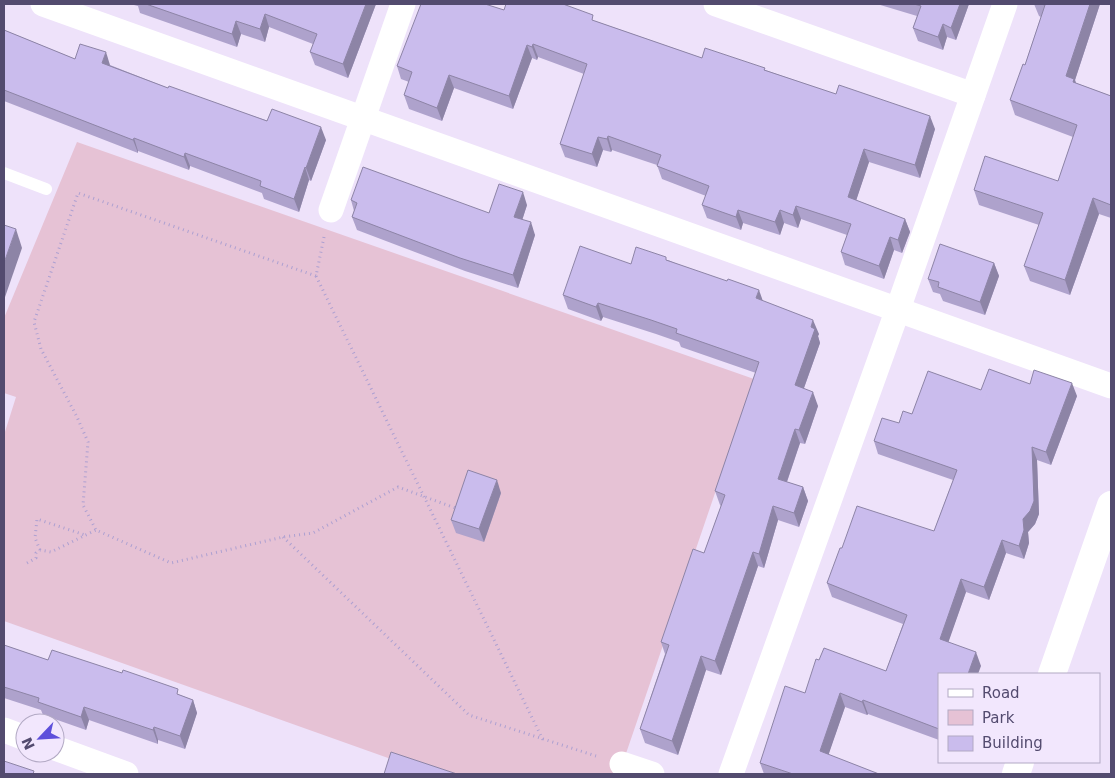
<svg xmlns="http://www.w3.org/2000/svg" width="1115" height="778" font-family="'DejaVu Sans',sans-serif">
	<rect width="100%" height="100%" fill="#eee2fa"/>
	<polygon fill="#e6c2d5" points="77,142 754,379 619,774 433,774 4,621 4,435 16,397 4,393 4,318"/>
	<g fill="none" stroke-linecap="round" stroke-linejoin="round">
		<g stroke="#ada0d1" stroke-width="3" stroke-dasharray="1 4" stroke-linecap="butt">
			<polyline points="324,237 316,276 543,740"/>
			<polyline points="316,276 78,193 34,322 41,349 77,417 88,442 83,505 96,530 171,563 283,537 313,533 398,487 458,509"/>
			<polyline points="283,537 469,715 596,756"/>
			<polyline points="40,550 35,538 37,519 85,535"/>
			<polyline points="27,563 36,558 36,553 40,550 51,552 96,530"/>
		</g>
		<polyline stroke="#fff" stroke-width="12" points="4,173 46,189"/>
		<g stroke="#fff" stroke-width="25">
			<polyline points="43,4 1111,386"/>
			<polyline points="716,4 973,95"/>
			<polyline points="331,210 403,4"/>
			<polyline points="4,730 25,738"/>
			<polyline points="55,748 126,774"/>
			<polyline points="622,764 652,774"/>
			<polyline points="731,774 898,309 1005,4"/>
		</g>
		<g stroke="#fff" stroke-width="28">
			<polyline points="1052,674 1111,505"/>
			<polyline points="1016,774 1020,762"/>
		</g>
	</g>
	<g fill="#aea2cc">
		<polygon points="130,4 376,4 348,78 315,65 310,52 313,44 269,27 265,42 241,34 237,47 140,13 138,6"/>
		<polygon points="877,4 969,4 956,40 947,37 943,50 918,41 913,28 917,16"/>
		<polygon points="1034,4 1100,4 1075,80 1076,83 1111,96 1111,218 1099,214 1070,295 1030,281 1024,266 1039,225 979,205 974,190 1058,181 1073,137 1015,115 1010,100 1025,65 1041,17 1039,16"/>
		<polygon points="504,10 595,21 702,58 765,68 765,70 935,129 920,178 869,162 856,200 905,219 910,232 902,253 894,250 884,279 845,265 841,252 847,235 801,219 798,228 784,223 780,235 743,223 741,230 707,218 702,205 706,196 662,179 657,165 612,150 611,152 603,150 597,167 565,157 560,144 584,74 538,57 537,60 532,58 513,109 454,88 442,121 409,109 404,95 409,82 401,79 397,66"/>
		<polygon points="4,30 75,59 110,65 168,88 326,140 311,181 309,180 299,212 264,199 262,193 190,166 189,170 138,151 138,153 4,101"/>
		<polygon points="351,200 489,213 527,205 522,220 535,235 518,288 465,271 357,230 352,217 354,211"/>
		<polygon points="668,260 763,301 819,334 818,336 820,343 804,388 818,406 805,444 800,443 787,482 803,487 808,501 799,527 778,520 764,568 758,566 721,675 706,670 678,755 645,743 640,729 665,654 661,642 704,553 721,506 720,505 715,491 756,373 681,347 679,342 656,334 603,317 601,321 568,309 563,295 631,264"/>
		<polygon points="994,263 999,276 985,315 943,301 940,294 933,292 928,279"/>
		<polygon points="1030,384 1077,396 1051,465 1037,460 1039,514 1035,524 1028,532 1029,543 1024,559 1006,553 989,600 966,592 948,642 981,666 939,674 939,740 868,714 867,715 845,707 828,755 879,774 764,774 760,763 805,693 819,660 886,671 903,624 832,597 827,583 842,548 934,531 953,480 878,454 874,441 912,414 981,390"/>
		<polygon points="501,493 484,542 456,533 451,520"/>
		<polygon points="4,645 48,660 180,695 193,700 197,713 185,749 158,740 158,744 89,720 86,730 43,715 41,710 4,698"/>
	</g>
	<g fill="#8d84a6">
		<polygon points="366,4 376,4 348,78 343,64"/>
		<polygon points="960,4 969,4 956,40 951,28"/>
		<polygon points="1090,4 1100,4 1075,80 1079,94 1066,76"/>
		<polygon points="265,14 269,27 265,42 260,29"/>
		<polygon points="236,21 241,34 237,47 232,34"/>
		<polygon points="943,24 947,37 943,50 938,37"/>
		<polygon points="533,44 538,57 537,60 532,47"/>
		<polygon points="527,45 532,58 513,109 509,96"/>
		<polygon points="106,52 110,65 107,75 102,63"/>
		<polygon points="449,75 454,88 442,121 437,108"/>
		<polygon points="930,116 935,129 920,178 915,165"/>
		<polygon points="321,127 326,140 311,181 306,168"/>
		<polygon points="608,136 612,150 611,152 607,139"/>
		<polygon points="598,137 603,150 597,167 592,154"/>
		<polygon points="134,138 138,151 138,153 133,140"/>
		<polygon points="864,149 869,162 853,210 848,197"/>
		<polygon points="185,153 190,166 189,170 184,157"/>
		<polygon points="305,167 309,180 299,212 294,199"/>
		<polygon points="523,192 527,205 519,230 514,217"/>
		<polygon points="1093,198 1099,214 1070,295 1065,280"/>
		<polygon points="796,206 801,219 798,228 793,215"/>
		<polygon points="738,210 743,223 741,230 736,217"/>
		<polygon points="780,210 784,223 780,235 775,222"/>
		<polygon points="905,219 910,232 902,253 898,240"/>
		<polygon points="531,222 535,235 518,288 513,275"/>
		<polygon points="16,229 22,248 4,300 4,263"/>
		<polygon points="890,237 894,250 884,279 879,266"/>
		<polygon points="994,263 999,276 985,315 980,302"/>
		<polygon points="759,290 764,304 756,298"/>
		<polygon points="598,303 603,317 601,321 596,307"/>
		<polygon points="813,320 819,334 818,336 820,343 800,399 795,385"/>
		<polygon points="1072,383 1077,396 1051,465 1046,452"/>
		<polygon points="813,392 818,406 805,444 799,430"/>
		<polygon points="795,429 800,443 783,493 778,479"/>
		<polygon points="1032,447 1037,460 1039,514 1035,524 1028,532 1029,543 1024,559 1019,546"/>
		<polygon points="497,480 501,493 484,542 479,529"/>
		<polygon points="803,487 808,501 799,527 794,513"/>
		<polygon points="773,506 778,520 764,568 759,554"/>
		<polygon points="1002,540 1006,553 989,600 984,587"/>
		<polygon points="753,552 758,566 721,675 715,661"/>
		<polygon points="961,579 966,592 945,652 940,639"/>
		<polygon points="976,652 981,666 978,674 968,674"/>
		<polygon points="701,656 706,670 678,755 672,741"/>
		<polygon points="840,693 845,707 825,765 820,751"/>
		<polygon points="193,700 197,713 185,749 180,736"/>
		<polygon points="863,700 868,714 867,715 862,702"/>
		<polygon points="84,707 89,720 86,730 81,717"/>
		<polygon points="154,727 158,740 158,744 153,730"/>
	</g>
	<g fill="#cabced" stroke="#8d84a6">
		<polygon points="146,4 366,4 343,64 310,52 317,34 265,14 260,29 236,21 232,34"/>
		<polygon points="421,4 485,4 504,10 506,4 563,4 593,15 592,20 702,58 705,48 765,68 764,70 836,94 839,85 930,116 915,165 864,149 848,197 905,219 898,240 890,237 879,266 841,252 851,224 796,206 793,215 780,210 775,222 738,210 736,217 702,205 709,186 657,166 661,155 608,136 607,139 598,137 592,154 560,144 587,64 533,44 532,47 527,45 509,96 449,75 437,108 404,95 412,72 397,66"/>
		<polygon points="914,4 960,4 951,28 943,24 938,37 913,28 921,6"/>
		<polygon points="1041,4 1090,4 1066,76 1074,79 1073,82 1111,96 1111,205 1093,198 1065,280 1024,266 1043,213 974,190 985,156 1058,181 1077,125 1010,100 1023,64 1025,65 1045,5"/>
		<polygon points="4,30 75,59 80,44 106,52 102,63 168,88 169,86 267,121 272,109 321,127 306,168 305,167 294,199 260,186 261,181 185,153 184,157 134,138 133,140 4,90"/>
		<polygon points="363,167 489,213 499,184 523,192 514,217 531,222 513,275 460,258 352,217 357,203 351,200"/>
		<polygon points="4,225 16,229 4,263"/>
		<polygon points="940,244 994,263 980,302 938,287 939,282 928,279"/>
		<polygon points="580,246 631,264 636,247 666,257 666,260 727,281 728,279 759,290 756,298 813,320 811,327 815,329 795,385 813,392 799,430 795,429 778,479 803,487 794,513 773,506 759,554 753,552 715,661 701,656 672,741 640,729 669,645 661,642 693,549 704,553 725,495 715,491 759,362 676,333 677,329 651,320 598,303 596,307 563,295"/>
		<polygon points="989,369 1030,384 1034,370 1072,383 1046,452 1032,447 1034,501 1030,511 1023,519 1024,530 1019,546 1002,540 984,587 961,579 940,639 976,652 968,674 939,674 939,729 863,700 862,702 840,693 820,751 879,774 793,774 760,763 785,686 805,693 816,659 819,660 824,648 886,671 907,615 827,583 840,548 842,548 857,506 934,531 957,470 874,441 882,418 899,423 903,411 912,414 928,371 981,390"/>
		<polygon points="468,470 497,480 479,529 451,520"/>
		<polygon points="4,645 48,660 52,650 122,673 123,670 178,689 177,694 193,700 180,736 154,727 153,730 84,707 81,717 38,702 39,698 4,687"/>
		<polygon points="391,752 457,774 384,774"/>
		<polygon points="4,761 34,771 33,774 4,774"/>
	</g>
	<rect width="1115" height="778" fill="none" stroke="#534b6f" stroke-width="10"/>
	<rect x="938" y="673" width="162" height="90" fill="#f2e7fd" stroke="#b2a9c4"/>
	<rect x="948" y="689" width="25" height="8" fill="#ffffff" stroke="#b2a9c4"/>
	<text x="982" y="698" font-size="15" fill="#534b6f">Road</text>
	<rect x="948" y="710" width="25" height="15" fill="#e6c2d5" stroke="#b2a9c4"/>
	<text x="982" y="723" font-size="15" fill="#534b6f">Park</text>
	<rect x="948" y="736" width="25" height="15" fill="#cabced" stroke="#b2a9c4"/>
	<text x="982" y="748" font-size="15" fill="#534b6f">Building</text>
	<g transform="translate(40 738) rotate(245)"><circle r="24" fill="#f2e7fd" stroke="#b2a9c4"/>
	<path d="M0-4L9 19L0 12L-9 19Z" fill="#5e50db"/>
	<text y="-8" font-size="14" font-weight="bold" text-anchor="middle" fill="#534b6f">N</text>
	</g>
</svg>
